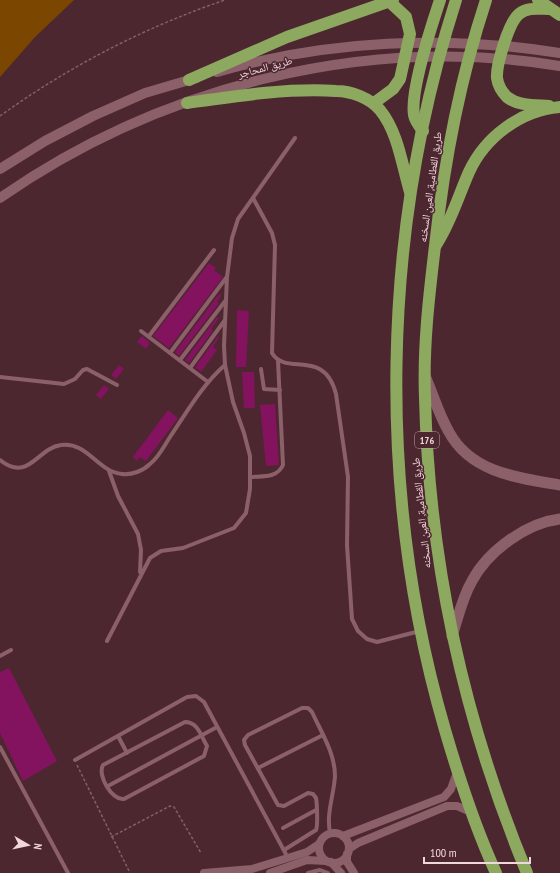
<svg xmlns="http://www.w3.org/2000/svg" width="560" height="873" font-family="'PT Sans Narrow','Noto Naskh Arabic',sans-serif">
	<rect width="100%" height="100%" fill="#4d2730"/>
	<polygon fill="#7b4700" points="0,0 74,0 35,37 0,77"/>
	<g fill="#83125f">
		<polygon points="209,263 216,268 214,270 223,277 169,348 153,336"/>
		<polygon points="219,294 221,296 217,302 219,303 179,356 175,352"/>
		<polygon points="237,310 249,311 246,367 236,367"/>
		<polygon points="217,317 219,318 211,329 213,331 189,363 185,360"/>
		<polygon points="142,336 150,343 146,349 137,342"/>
		<polygon points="218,336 219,337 213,347 217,350 201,372 195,367"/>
		<polygon points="119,365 124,369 116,379 111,375"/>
		<polygon points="242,372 254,372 255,408 244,408"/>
		<polygon points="104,385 109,389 101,399 96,395"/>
		<polygon points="275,404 279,465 266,466 260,405"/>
		<polygon points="168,410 178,418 146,461 140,457 137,461 133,457"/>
		<polygon points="9,668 57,761 23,781 0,733 0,672"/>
	</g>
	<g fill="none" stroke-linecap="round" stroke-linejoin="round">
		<g stroke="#816067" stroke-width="1.5" stroke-dasharray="3 2" stroke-linecap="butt">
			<path d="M 0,116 C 68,67 145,27 225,0"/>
			<polyline points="77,765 130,873"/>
			<polyline points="111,837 170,806 174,807 201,853"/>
		</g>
		<g stroke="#8b6069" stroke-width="4">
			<path d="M 253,198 L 272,233 L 275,245 L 272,353 C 286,377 324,347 336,394 L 348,477 L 347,545 L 352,619 L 358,631 L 367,639 L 377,642 L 420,631"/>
			<polyline points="141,331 208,382"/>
			<polyline points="149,336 214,250"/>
			<polyline points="170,353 226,278"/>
			<polyline points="180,360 226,300"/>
			<polyline points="190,368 225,320"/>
			<polyline points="261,369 264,389 280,390"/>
			<polyline points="0,377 64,384 75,379 83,370 87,369 117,385"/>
			<path d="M 0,460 C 29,483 37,448 61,445 C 87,441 98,472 122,474 C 132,475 143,471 150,464 C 159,457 164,446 170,437 C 187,412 202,385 225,365"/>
			<polyline points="109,471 118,496 138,534 141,550 140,572"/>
			<path d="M 251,477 C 264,476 277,478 283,465 L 278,361"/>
			<polyline points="107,641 150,558 161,551 183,548 234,528 246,513 250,489 250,456 244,433 233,402 225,365 224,346 227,277 232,238 238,219 295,138"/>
			<polyline points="0,656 11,650"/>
			<path d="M 185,722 C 198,722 201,736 207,746 L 204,756 L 124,799 C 112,801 97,775 103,765 Z"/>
			<polyline points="118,736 127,753"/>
			<polyline points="0,747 68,873"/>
			<polyline points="75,760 187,697 196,696 204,702 288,858"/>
			<polyline points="258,768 323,735"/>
			<polyline points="108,786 217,727"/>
			<polyline points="283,828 316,810"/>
			<path d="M 284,850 L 316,830 C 318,826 317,803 316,798 L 313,794 L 308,793 L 284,806 L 278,805 L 245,745 L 244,740 L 248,735 L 302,708 L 308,708 L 312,712 C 321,732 335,753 335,776 C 334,795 326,813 330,833"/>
			<polyline points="308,873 320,870 328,873"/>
		</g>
		<g stroke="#8b6069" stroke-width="8">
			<circle cx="334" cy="848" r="15"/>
			<polyline points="343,836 444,797 451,789 457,772"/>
			<polyline points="349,849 358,843 447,806 457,806 471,812"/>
			<polyline points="347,854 347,862 354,873"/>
			<polyline points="331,862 341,873"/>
			<polyline points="204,873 252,869 307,852 319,844"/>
			<polyline points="270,873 307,860 326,861"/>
		</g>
		<g stroke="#8b6069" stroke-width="10">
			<path d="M 217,72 C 327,40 447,35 560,53"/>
			<polyline points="0,169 45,141 93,116 145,93 196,78"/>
			<path d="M 0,198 C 161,86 366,34 560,66"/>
		</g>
		<g stroke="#8b6069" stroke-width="11">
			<path d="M 425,376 C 433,394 439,415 449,432 C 471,473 519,478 560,485"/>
			<path d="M 452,636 C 458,618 462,598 472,581 C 488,551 526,523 560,519"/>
		</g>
		<g stroke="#8da85f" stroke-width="12">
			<path d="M 456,0 C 381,234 376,493 445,730 C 459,778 475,827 496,873"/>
			<path d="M 486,0 C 460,79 444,162 435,246 C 429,296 423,347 425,398 C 429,563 464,721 527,873"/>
			<polyline points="538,0 560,15"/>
			<path d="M 549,9 C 538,9 528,7 519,14 C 509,22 496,65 497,78 C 498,85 502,92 507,97 C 518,106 535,105 549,106"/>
			<polyline points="189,80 287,37 393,0"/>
			<path d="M 187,103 C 236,96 287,88 336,91 C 351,91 370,98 380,110 C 398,132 402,165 410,192"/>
			<polyline points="374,103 393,89 400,79 410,34 406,17 390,2"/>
			<path d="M 423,131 C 419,126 415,121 414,115 C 410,92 432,24 440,0"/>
			<path d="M 436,245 C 451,222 458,197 469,172 C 485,137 521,110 560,107"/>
		</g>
	</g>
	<g text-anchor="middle" stroke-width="3" stroke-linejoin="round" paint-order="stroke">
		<rect fill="#4d2730" stroke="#bfa2a8" stroke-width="1" x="415" y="432" width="24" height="16" rx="3"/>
		<g font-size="10" font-weight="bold" fill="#f0d7db">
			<text x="427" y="444">176</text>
		</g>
		<g font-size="11" fill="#f0d7db" stroke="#4d2730">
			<text transform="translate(265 67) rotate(-15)" y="4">طريق المحاجر</text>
			<text transform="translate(430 187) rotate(-82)" y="4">طريق القطامية, العين السخنه</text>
			<text transform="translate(421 513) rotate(-96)" y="4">طريق القطامية, العين السخنه</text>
		</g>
	</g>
	<g transform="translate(28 845) rotate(99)" stroke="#4d2730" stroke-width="3" paint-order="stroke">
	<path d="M0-3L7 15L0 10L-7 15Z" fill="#f0d7db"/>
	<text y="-6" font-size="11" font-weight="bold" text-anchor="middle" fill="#f0d7db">N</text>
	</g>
	<path d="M424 857v6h106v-6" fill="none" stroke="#f0d7db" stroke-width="2"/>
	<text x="430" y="857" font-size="12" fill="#f0d7db" stroke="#4d2730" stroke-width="3" paint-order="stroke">100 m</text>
</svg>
